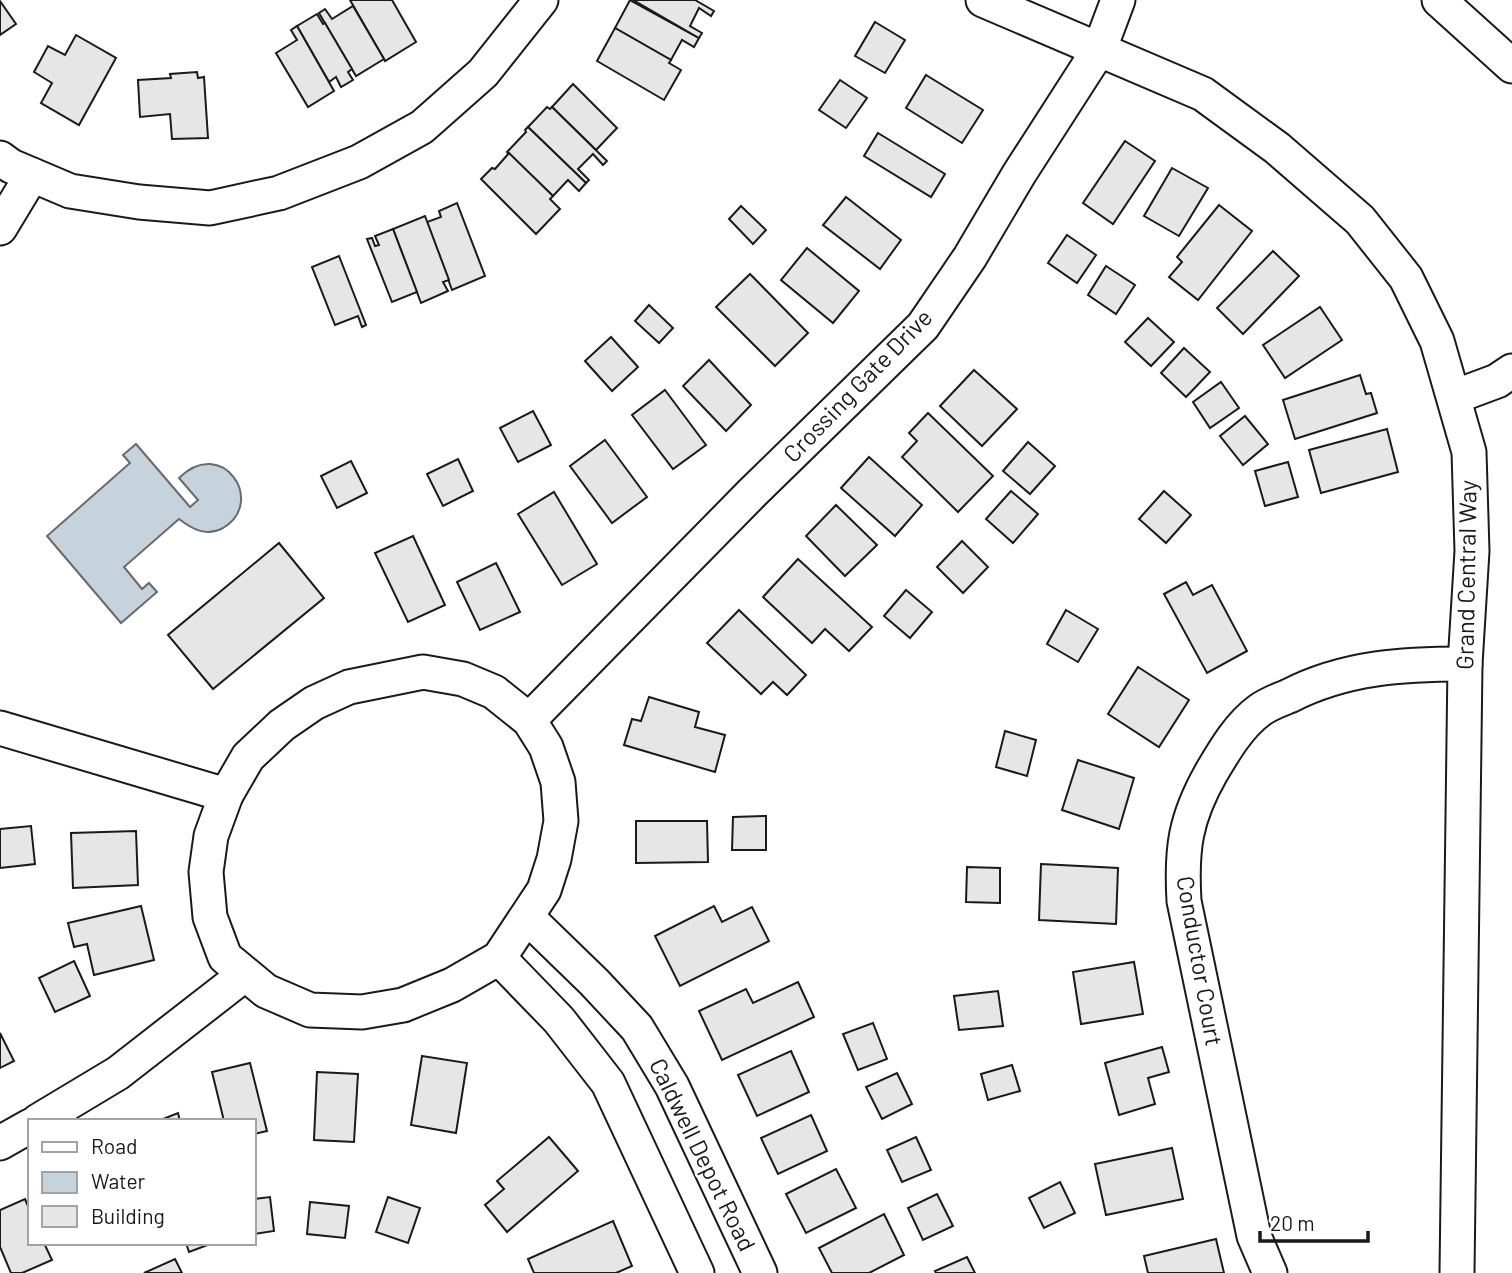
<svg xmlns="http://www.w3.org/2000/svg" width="1512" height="1273" font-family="Barlow,sans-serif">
	<rect width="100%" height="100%" fill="#fff"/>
	<path fill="#c6d2dc" stroke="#6a6a6a" stroke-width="2" d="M 136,444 L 190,507 L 198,500 L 179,478 C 222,435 267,502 223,528 C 206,537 192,529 179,519 L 124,567 L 142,589 L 149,583 L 157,592 L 121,623 L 47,536 L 130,463 L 123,455 Z"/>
	<g fill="#e6e6e6" stroke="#1a1a1a" stroke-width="2">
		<polygon points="350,0 392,0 416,42 385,61"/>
		<polygon points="630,0 699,38 694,47 682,40 671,60 615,28"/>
		<polygon points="633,0 695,0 714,11 711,16 699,8 690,26 702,33 699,38"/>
		<polygon points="0,1 16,24 0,35"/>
		<polygon points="353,6 384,59 356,76 319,13 325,9 332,19"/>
		<polygon points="317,14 323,24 325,23 352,69 348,72 353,80 341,87 336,77 329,82 297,26"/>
		<polygon points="875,22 905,40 885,73 855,56"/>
		<polygon points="297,26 334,91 308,107 276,53 297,40 291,30"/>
		<polygon points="615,28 671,60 669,63 681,70 664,100 597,61"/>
		<polygon points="76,35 116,58 79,125 41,103 52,83 34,72 48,46 65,55"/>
		<polygon points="197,72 198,78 204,77 208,138 172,139 170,114 140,117 138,80 171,78 170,74"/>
		<polygon points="926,75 983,110 962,143 906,108"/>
		<polygon points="840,80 867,98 846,128 819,110"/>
		<polygon points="573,84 617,128 596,150 552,107"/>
		<polygon points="547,107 550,109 552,107 607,161 603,165 593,154 578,169 589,180 586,183 528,127"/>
		<polygon points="528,127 586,183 579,191 568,180 553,196 507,152 526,132 525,130"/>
		<polygon points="878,133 945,174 931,197 864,156"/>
		<polygon points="1125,141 1155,161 1113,224 1083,203"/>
		<polygon points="509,153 553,196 550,199 560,209 536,234 481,179 492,168 495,169"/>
		<polygon points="1172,168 1208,188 1179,236 1144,216"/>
		<polygon points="846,197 901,240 880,269 823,225"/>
		<polygon points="457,203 485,276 452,290 427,222 441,217 439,211"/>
		<polygon points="1219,205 1252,231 1198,300 1169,277 1182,262 1177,257"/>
		<polygon points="741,206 766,230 753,244 729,219"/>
		<polygon points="425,216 449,280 443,282 448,291 421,303 393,229"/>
		<polygon points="393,229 417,292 392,302 367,239 372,238 375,246 379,245 375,236"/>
		<polygon points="1067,235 1096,255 1077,283 1048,263"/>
		<polygon points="807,248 859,291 833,323 781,280"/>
		<polygon points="1273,251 1299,276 1243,334 1217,308"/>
		<polygon points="339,256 366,325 362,327 358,316 335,325 312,267"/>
		<polygon points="1106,266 1135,285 1116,314 1088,295"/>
		<polygon points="750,274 808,333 775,366 716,307"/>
		<polygon points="649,305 673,328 659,343 635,321"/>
		<polygon points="1320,307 1342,340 1285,378 1263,345"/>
		<polygon points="1148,318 1174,342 1151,366 1125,342"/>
		<polygon points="611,337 638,367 612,391 585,361"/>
		<polygon points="1184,348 1210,372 1186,397 1161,373"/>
		<polygon points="709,360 751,405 726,431 683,386"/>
		<polygon points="974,370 1017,409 982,446 940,406"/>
		<polygon points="1360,375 1366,394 1371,393 1377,413 1295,439 1283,400"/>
		<polygon points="1221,382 1239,408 1210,428 1193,402"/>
		<polygon points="665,390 706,445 673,469 632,415"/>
		<polygon points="533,411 551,445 518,462 500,428"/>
		<polygon points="928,413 993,476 958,512 902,457 917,441 909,433"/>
		<polygon points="1245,416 1268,444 1243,465 1220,436"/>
		<polygon points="1387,429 1398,472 1321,493 1309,450"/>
		<polygon points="605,440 647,497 612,523 570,466"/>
		<polygon points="1028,442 1055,466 1030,494 1003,471"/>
		<polygon points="869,457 922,505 895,536 841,488"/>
		<polygon points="458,459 473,491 443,506 427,474"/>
		<polygon points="351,461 367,493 337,508 321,476"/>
		<polygon points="1288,462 1298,497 1265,506 1255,471"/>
		<polygon points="1011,491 1038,514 1013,543 986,519"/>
		<polygon points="1164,491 1191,515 1166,543 1139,519"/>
		<polygon points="554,492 597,564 562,585 518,514"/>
		<polygon points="836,505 877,545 845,576 806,536"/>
		<polygon points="413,536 445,605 408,622 375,553"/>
		<polygon points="962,541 988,567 963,593 937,567"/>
		<polygon points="279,543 324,598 213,689 168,635"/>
		<polygon points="798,559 872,627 849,651 825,629 812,643 763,597"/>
		<polygon points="496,563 520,612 480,630 457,582"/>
		<polygon points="1186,582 1193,595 1212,585 1247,651 1207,673 1164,594"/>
		<polygon points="906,590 932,612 910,638 884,616"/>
		<polygon points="739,610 806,675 787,695 773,682 761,694 707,643"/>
		<polygon points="1066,610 1098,629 1078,662 1047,644"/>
		<polygon points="1138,667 1189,700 1159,747 1108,714"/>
		<polygon points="649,697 699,712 695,727 725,735 715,772 624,745 632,719 641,721"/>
		<polygon points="1005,731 1036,740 1027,776 996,767"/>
		<polygon points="1078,760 1134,778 1119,829 1062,810"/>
		<polygon points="766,816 766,850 732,850 733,817"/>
		<polygon points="636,821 707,821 708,862 636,863"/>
		<polygon points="31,826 35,864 0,868 0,829"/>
		<polygon points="136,831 138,885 73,888 71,833"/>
		<polygon points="1041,864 1118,868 1116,924 1039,920"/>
		<polygon points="967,867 1000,868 1000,903 966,902"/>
		<polygon points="141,906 154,960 94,975 87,944 74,947 68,923"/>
		<polygon points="714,906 722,922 752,907 769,941 680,986 655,936"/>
		<polygon points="74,961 90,996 55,1012 39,978"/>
		<polygon points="1134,962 1143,1014 1081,1024 1073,972"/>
		<polygon points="798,982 814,1017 722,1060 699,1011 746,989 753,1003"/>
		<polygon points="998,991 1003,1026 959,1030 954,996"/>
		<polygon points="873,1023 887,1059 858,1070 843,1034"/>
		<polygon points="0,1033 14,1061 0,1068"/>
		<polygon points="1162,1047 1169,1072 1148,1078 1155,1104 1119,1115 1105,1063"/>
		<polygon points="791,1051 809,1092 757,1116 738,1075"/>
		<polygon points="422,1056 467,1063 456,1133 411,1125"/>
		<polygon points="250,1063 267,1131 254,1134 254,1121 224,1121 212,1072"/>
		<polygon points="1012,1065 1020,1091 988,1100 981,1074"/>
		<polygon points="317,1072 358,1074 354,1142 314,1140"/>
		<polygon points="897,1073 912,1104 882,1119 866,1087"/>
		<polygon points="178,1113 180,1121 158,1121"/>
		<polygon points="811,1115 827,1151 778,1174 761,1138"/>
		<polygon points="549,1137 578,1171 507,1232 485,1205 504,1189 497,1181"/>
		<polygon points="916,1137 931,1170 902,1182 887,1150"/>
		<polygon points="1172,1148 1183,1199 1106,1215 1095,1164"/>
		<polygon points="836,1169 856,1208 806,1233 786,1194"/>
		<polygon points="1060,1182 1075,1213 1044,1228 1029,1198"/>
		<polygon points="937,1194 953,1226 923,1240 908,1208"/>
		<polygon points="270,1197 274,1231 254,1234 254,1199"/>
		<polygon points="388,1197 420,1208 408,1243 376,1232"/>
		<polygon points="25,1199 30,1211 30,1243 44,1243 52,1260 22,1273 11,1273 0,1247 0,1210"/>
		<polygon points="310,1202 349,1206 345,1238 307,1234"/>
		<polygon points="884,1214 904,1255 869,1273 832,1273 819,1248"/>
		<polygon points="613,1221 632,1266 616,1273 534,1273 528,1259"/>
		<polygon points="1216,1239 1224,1273 1148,1273 1144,1256"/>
		<polygon points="186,1243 213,1243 189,1252"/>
		<polygon points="967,1257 975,1273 936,1273 935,1271"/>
		<polygon points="175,1259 182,1273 144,1273"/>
	</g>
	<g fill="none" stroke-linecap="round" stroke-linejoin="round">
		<defs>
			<g id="street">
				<polyline points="983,0 1203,94 1277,148 1360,220 1406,278 1437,341 1469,452 1472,551 1465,664 1457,1273"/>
				<polyline points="1439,0 1512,66"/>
				<polyline points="0,158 11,166 70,191 139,202 210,208 279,193 359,162 422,127 483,73 541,0"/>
				<polyline points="0,228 32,175"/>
				<polyline points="1454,397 1497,381 1512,371"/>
				<polygon points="423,672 463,679 494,692 529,720 546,747 558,782 561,821 554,859 544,890 499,958 452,985 403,1005 362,1012 310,1010 266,991 225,957 210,917 206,872 211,836 226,795 248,757 282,725 314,703 349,687"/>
				<polyline points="529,720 752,493 923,326 970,257 1019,174 1100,48 1118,0"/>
				<polyline points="0,728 226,795"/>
				<polyline points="527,917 594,982 637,1028 672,1086 760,1273"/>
				<polyline points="499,958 559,1020 608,1083 697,1273"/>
				<polyline points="38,1121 118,1073 244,975"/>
				<polyline points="0,1143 30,1126"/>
				<path d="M 1270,1273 L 1254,1236 L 1184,901 C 1181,849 1185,819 1211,773 C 1224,751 1239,725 1260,710 C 1268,704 1279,700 1289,696 C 1345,667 1404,664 1465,664"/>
			</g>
		</defs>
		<use href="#street" stroke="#1a1a1a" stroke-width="37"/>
		<use href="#street" stroke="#fff" stroke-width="33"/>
	</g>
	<g text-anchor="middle" stroke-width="5" stroke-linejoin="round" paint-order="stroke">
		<g font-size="24" fill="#1a1a1a" stroke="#fff">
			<text transform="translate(858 386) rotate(-46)" y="8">Crossing Gate Drive</text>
			<text transform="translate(1467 575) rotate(-89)" y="8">Grand Central Way</text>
			<text transform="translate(1199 961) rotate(80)" y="8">Conductor Court</text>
			<text transform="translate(702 1155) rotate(64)" y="8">Caldwell Depot Road</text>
		</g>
	</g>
	<rect x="28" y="1119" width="228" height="126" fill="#ffffff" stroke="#a3a3a3" stroke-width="2"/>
	<rect x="42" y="1142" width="35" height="10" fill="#ffffff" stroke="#a3a3a3" stroke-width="2"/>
	<text x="91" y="1154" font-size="21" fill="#1a1a1a">Road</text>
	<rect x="42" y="1172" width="35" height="21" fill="#c6d2dc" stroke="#a3a3a3" stroke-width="2"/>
	<text x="91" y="1189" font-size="21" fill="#1a1a1a">Water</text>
	<rect x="42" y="1206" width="35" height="21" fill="#e6e6e6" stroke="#a3a3a3" stroke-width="2"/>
	<text x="91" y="1224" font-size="21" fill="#1a1a1a">Building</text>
	<path d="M1260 1231v10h108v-10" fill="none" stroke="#1a1a1a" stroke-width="3.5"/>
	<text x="1270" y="1231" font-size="21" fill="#1a1a1a" stroke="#ffffff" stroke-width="5" paint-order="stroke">20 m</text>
</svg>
